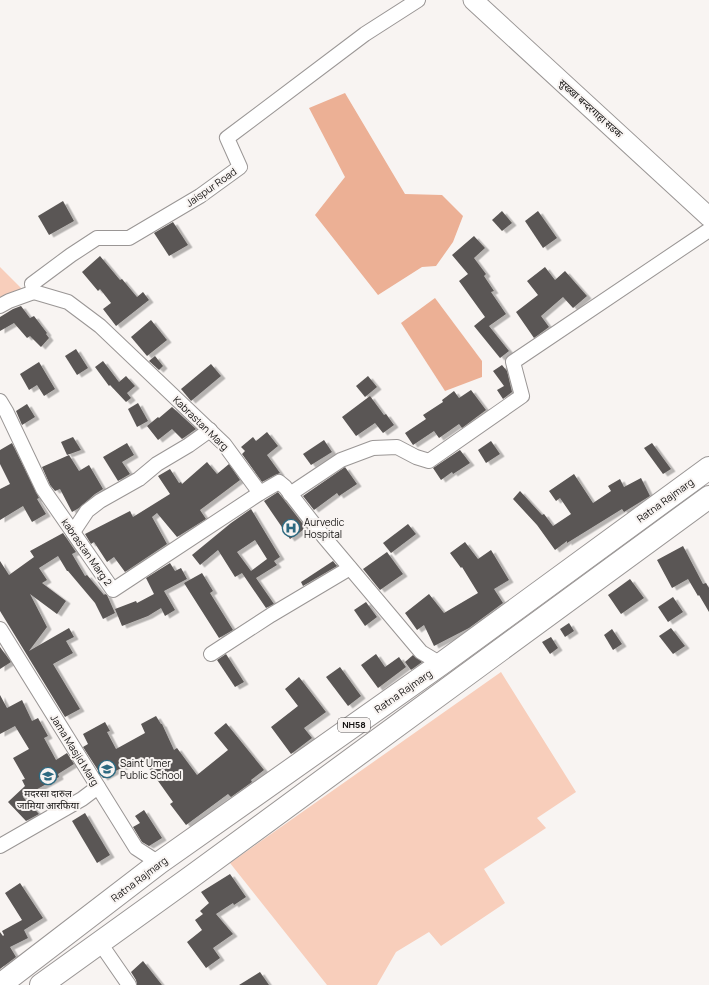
<svg xmlns="http://www.w3.org/2000/svg" width="709" height="985" font-family="Manrope,'Noto Sans Devanagari',sans-serif">
	<defs>
		<filter id="shadow"><feDropShadow dx="4.5" dy="2.5" stdDeviation="0" flood-color="#0004"/></filter>
	</defs>
	<rect width="100%" height="100%" fill="#f8f4f2"/>
	<g fill="#f8cebb">
		<polygon points="0,267 22,289 0,297"/>
		<polygon points="501,672 576,792 537,818 546,828 484,869 505,903 441,946 429,932 396,952 377,985 327,985 230,863"/>
	</g>
	<g fill="#ecb095">
		<polygon points="345,93 405,194 442,195 463,216 453,242 436,266 422,267 378,295 315,215 345,177 309,108"/>
		<polygon points="435,298 482,361 482,377 445,391 401,323"/>
	</g>
	<g fill="#5a5654" fill-rule="evenodd" filter="url(#shadow)">
		<polygon points="63,201 74,221 49,235 38,216"/>
		<polygon points="502,211 512,223 502,231 492,220"/>
		<polygon points="538,211 557,238 543,248 525,221"/>
		<polygon points="173,222 188,245 169,256 154,233"/>
		<polygon points="474,236 485,248 474,258 486,274 484,276 494,291 491,292 506,314 489,326 509,351 500,358 474,326 485,317 459,281 468,274 452,255"/>
		<polygon points="100,256 120,280 122,279 137,297 143,292 149,300 116,326 103,309 111,303 100,289 98,291 82,272"/>
		<polygon points="545,267 555,280 565,271 587,296 573,308 563,297 541,316 549,327 534,338 516,312 538,295 527,281"/>
		<polygon points="21,306 30,318 34,316 47,333 46,334 49,338 41,347 30,336 27,338 14,323 0,331 0,317 13,309"/>
		<polygon points="151,320 167,340 147,356 131,337"/>
		<polygon points="76,349 88,368 77,375 65,356"/>
		<polygon points="155,356 163,366 159,370 149,361"/>
		<polygon points="103,361 119,382 126,376 135,386 127,393 131,398 126,402 110,385 109,386 95,367"/>
		<polygon points="39,362 55,389 44,396 37,385 29,390 20,374"/>
		<polygon points="211,364 221,376 191,401 181,389"/>
		<polygon points="502,365 507,371 512,392 503,399 497,390 504,386 493,371"/>
		<polygon points="368,376 377,387 365,397 356,386"/>
		<polygon points="471,390 486,410 462,428 459,424 439,438 434,431 413,445 405,433 426,419 423,415 443,402 442,400 454,391 459,398"/>
		<polygon points="370,396 384,415 386,414 394,425 383,433 375,423 356,436 342,417"/>
		<polygon points="138,403 148,421 137,427 128,409"/>
		<polygon points="27,404 35,417 22,425 16,411"/>
		<polygon points="172,407 196,429 182,439 172,429 158,440 147,426 158,417 159,418"/>
		<polygon points="267,432 278,446 267,455 280,473 275,475 262,482 242,454 245,451 241,447 253,437 256,441"/>
		<polygon points="73,437 81,450 67,455 61,442"/>
		<polygon points="324,440 332,452 311,465 303,454"/>
		<polygon points="491,441 500,454 486,463 478,450"/>
		<polygon points="12,443 39,498 37,499 46,514 32,522 23,506 0,520 0,489 10,484 0,464 0,450"/>
		<polygon points="127,443 134,455 122,462 130,474 118,481 103,457"/>
		<polygon points="652,443 671,469 663,474 644,448"/>
		<polygon points="460,450 470,463 453,474 452,472 441,480 433,468"/>
		<polygon points="69,455 79,471 89,465 103,489 95,494 79,508 72,512 60,489 55,491 50,485 42,467"/>
		<polygon points="207,462 217,474 229,464 240,480 200,510 206,519 177,537 157,513 152,517 167,544 125,572 114,557 107,562 94,542 91,544 85,534 130,511 133,517 170,494 158,476 170,469 179,483 181,482 182,484"/>
		<polygon points="345,467 357,484 339,496 337,493 314,510 303,496"/>
		<polygon points="574,474 593,503 611,491 608,486 620,479 624,487 641,478 650,496 624,512 622,509 567,543 567,541 555,550 537,525 513,499 520,491 542,515 544,514 553,526 571,514 560,498 556,501 549,491"/>
		<polygon points="278,492 306,528 290,539 264,501"/>
		<path d="M 251,509 L 280,557 L 274,561 L 277,565 L 256,578 L 274,604 L 266,608 L 242,573 L 235,577 L 218,550 L 200,565 L 192,555 L 231,523 ZM 255,540 L 267,559 L 251,571 L 237,552 Z"/>
		<polygon points="408,524 416,534 391,553 383,543"/>
		<polygon points="63,533 76,552 72,554 85,576 87,575 104,595 105,594 107,595 115,613 103,619 95,603 68,571 67,571 58,556 39,568 47,580 42,583 66,601 57,614 30,594 47,627 29,651 69,628 74,637 66,641 73,653 53,664 80,709 65,717 0,611 0,561 9,575 34,557 30,551"/>
		<polygon points="465,542 478,559 491,550 509,580 494,589 503,603 469,628 434,646 424,625 417,630 405,613 429,594 444,613 478,593 462,567 461,568 450,553"/>
		<polygon points="683,546 703,584 706,583 709,588 709,612 699,595 698,596 688,579 672,588 657,560"/>
		<polygon points="387,552 403,574 380,590 363,569"/>
		<polygon points="333,561 337,566 303,586 301,582"/>
		<polygon points="170,563 175,571 181,568 187,579 164,591 175,610 165,616 161,608 148,616 122,626 115,609 136,601 137,603 154,594 146,578"/>
		<polygon points="202,573 213,591 210,593 233,630 219,638 184,583"/>
		<polygon points="630,579 644,598 621,614 608,595"/>
		<polygon points="673,597 683,612 668,622 658,607"/>
		<polygon points="366,602 377,617 365,626 354,610"/>
		<polygon points="569,623 574,631 565,637 560,629"/>
		<polygon points="671,628 685,646 673,654 659,636"/>
		<polygon points="612,629 622,644 613,650 604,635"/>
		<polygon points="551,637 558,648 550,654 542,642"/>
		<polygon points="0,647 11,662 0,669"/>
		<polygon points="226,654 244,682 235,687 217,660"/>
		<polygon points="376,654 385,667 399,657 406,667 378,688 361,665"/>
		<polygon points="413,655 422,662 411,670 405,662"/>
		<polygon points="340,667 361,696 348,706 326,677"/>
		<polygon points="299,677 326,712 304,728 312,738 291,754 271,727 298,706 285,689"/>
		<polygon points="0,695 7,708 22,700 32,721 38,718 48,736 44,738 56,760 67,753 74,764 58,774 59,777 23,797 39,814 26,821 8,802 25,786 22,780 25,779 13,758 29,749 15,726 0,734"/>
		<polygon points="156,716 161,724 162,724 174,750 177,748 197,775 228,750 214,733 226,723 264,770 251,780 252,782 231,797 228,794 186,825 170,804 173,802 141,757 103,778 83,747 88,744 83,734 105,722 110,731 107,732 116,749 145,733 141,724"/>
		<polygon points="144,810 162,838 149,846 142,842 133,827 140,823 135,816"/>
		<polygon points="85,813 110,855 97,863 72,821"/>
		<polygon points="230,874 246,897 234,905 233,903 216,914 233,934 213,948 220,958 206,968 187,942 202,930 195,920 203,914 200,911 209,903 201,892"/>
		<polygon points="20,883 43,918 24,930 28,938 10,947 16,957 0,969 0,932 3,936 4,935 2,931 22,920 5,893"/>
		<polygon points="143,961 162,985 137,985 136,980 131,972"/>
		<polygon points="260,972 269,985 239,985"/>
	</g>
	<g fill="none" stroke-linecap="round" stroke-linejoin="round">
		<defs>
			<g id="street">
				<polyline points="34,292 68,302 100,326 224,444 260,493 279,482 285,487 324,537 421,652 441,664"/>
				<polyline points="0,306 9,301 34,292 32,284 71,255 97,238 129,238 200,196 240,167 227,138 365,34 418,0"/>
				<polyline points="0,401 6,411 43,489 113,590 260,493"/>
				<polyline points="290,494 341,460 373,448 397,447 416,457 429,461 522,396 513,362 709,230"/>
				<polyline points="73,532 87,511 100,501 139,479 157,464 189,445 210,430"/>
				<polyline points="0,629 136,848 159,863"/>
				<polyline points="211,654 271,615 350,568"/>
				<polyline points="0,846 82,799 98,787"/>
				<polyline points="100,943 129,985"/>
			</g>
			<polyline id="secondary" points="473,0 709,217"/>
			<g id="highway">
				<polyline points="0,985 159,863 441,664 709,468"/>
				<polyline points="41,985 191,877 709,497"/>
			</g>
		</defs>
		<use href="#street" stroke="#9a9695" stroke-width="16"/>
		<use href="#secondary" stroke="#9a9695" stroke-width="21"/>
		<use href="#highway" stroke="#9a9695" stroke-width="24"/>
		<use href="#street" stroke="#fff" stroke-width="14"/>
		<use href="#secondary" stroke="#fff" stroke-width="19"/>
		<use href="#highway" stroke="#fff" stroke-width="22"/>
	</g>
	<defs>
		<symbol id="hospital-ring" viewBox="-11 -11 22 22"><circle r="9.5" fill="#f8f4f2" stroke="#2c6980" stroke-width="1.5"/><path d="M-5-5h3v3.5h4V-5h3V5h-3V1.5h-4V5h-3Z" fill="#2c6980"/></symbol>
		<symbol id="school-ring" viewBox="-11 -11 22 22"><circle r="9.5" fill="#f8f4f2" stroke="#2c6980" stroke-width="1.5"/><path d="M0-5L7-2L0 1L-7-2ZM-4 1L0 2.5L4 1V4Q0 6-4 4Z" fill="#2c6980"/></symbol>
	</defs>
	<g fill-rule="evenodd">
		<use href="#hospital-ring" x="281" y="518" width="20" height="20"/>
		<use href="#school-ring" x="97" y="759" width="20" height="20"/>
		<use href="#school-ring" x="38" y="766" width="20" height="20"/>
	</g>
	<g text-anchor="middle" stroke-width="4" stroke-linejoin="round" paint-order="stroke">
		<rect fill="#f8f4f2" stroke="#585554" stroke-width="1" x="338" y="718" width="32" height="14" rx="3"/>
		<g font-size="9" font-weight="bold" fill="#131110">
			<text x="354" y="728">NH58</text>
		</g>
		<g font-size="10" fill="#131110" stroke="#f8f4f2">
			<text transform="translate(591 108) rotate(42)" y="4">सुख्खा बन्दरगाहा सडक</text>
			<text transform="translate(211 187) rotate(-35)" y="4">Jaispur Road</text>
			<text transform="translate(201 423) rotate(44)" y="4">Kabrastan Marg</text>
			<text transform="translate(665 500) rotate(-36)" y="4">Ratna Rajmarg</text>
			<text transform="translate(87 552) rotate(55)" y="4">kabrastan Marg 2</text>
			<text transform="translate(403 691) rotate(-35)" y="4">Ratna Rajmarg</text>
			<text transform="translate(75 750) rotate(58)" y="4">Jama Masjid Marg</text>
			<text transform="translate(139 879) rotate(-37)" y="4">Ratna Rajmarg</text>
		</g>
		<g font-size="10" fill="#131110" stroke="#f8f4f2" text-anchor="start">
			<text x="304" y="526">Aurvedic<tspan x="304" dy="12">Hospital</tspan></text>
			<text x="120" y="767">Saint Umer<tspan x="120" dy="12">Public School</tspan></text>
			<text x="48" y="797" text-anchor="middle">मदरसा दारुल<tspan x="48" dy="12">जामिया आरफिया</tspan></text>
		</g>
	</g>
</svg>
